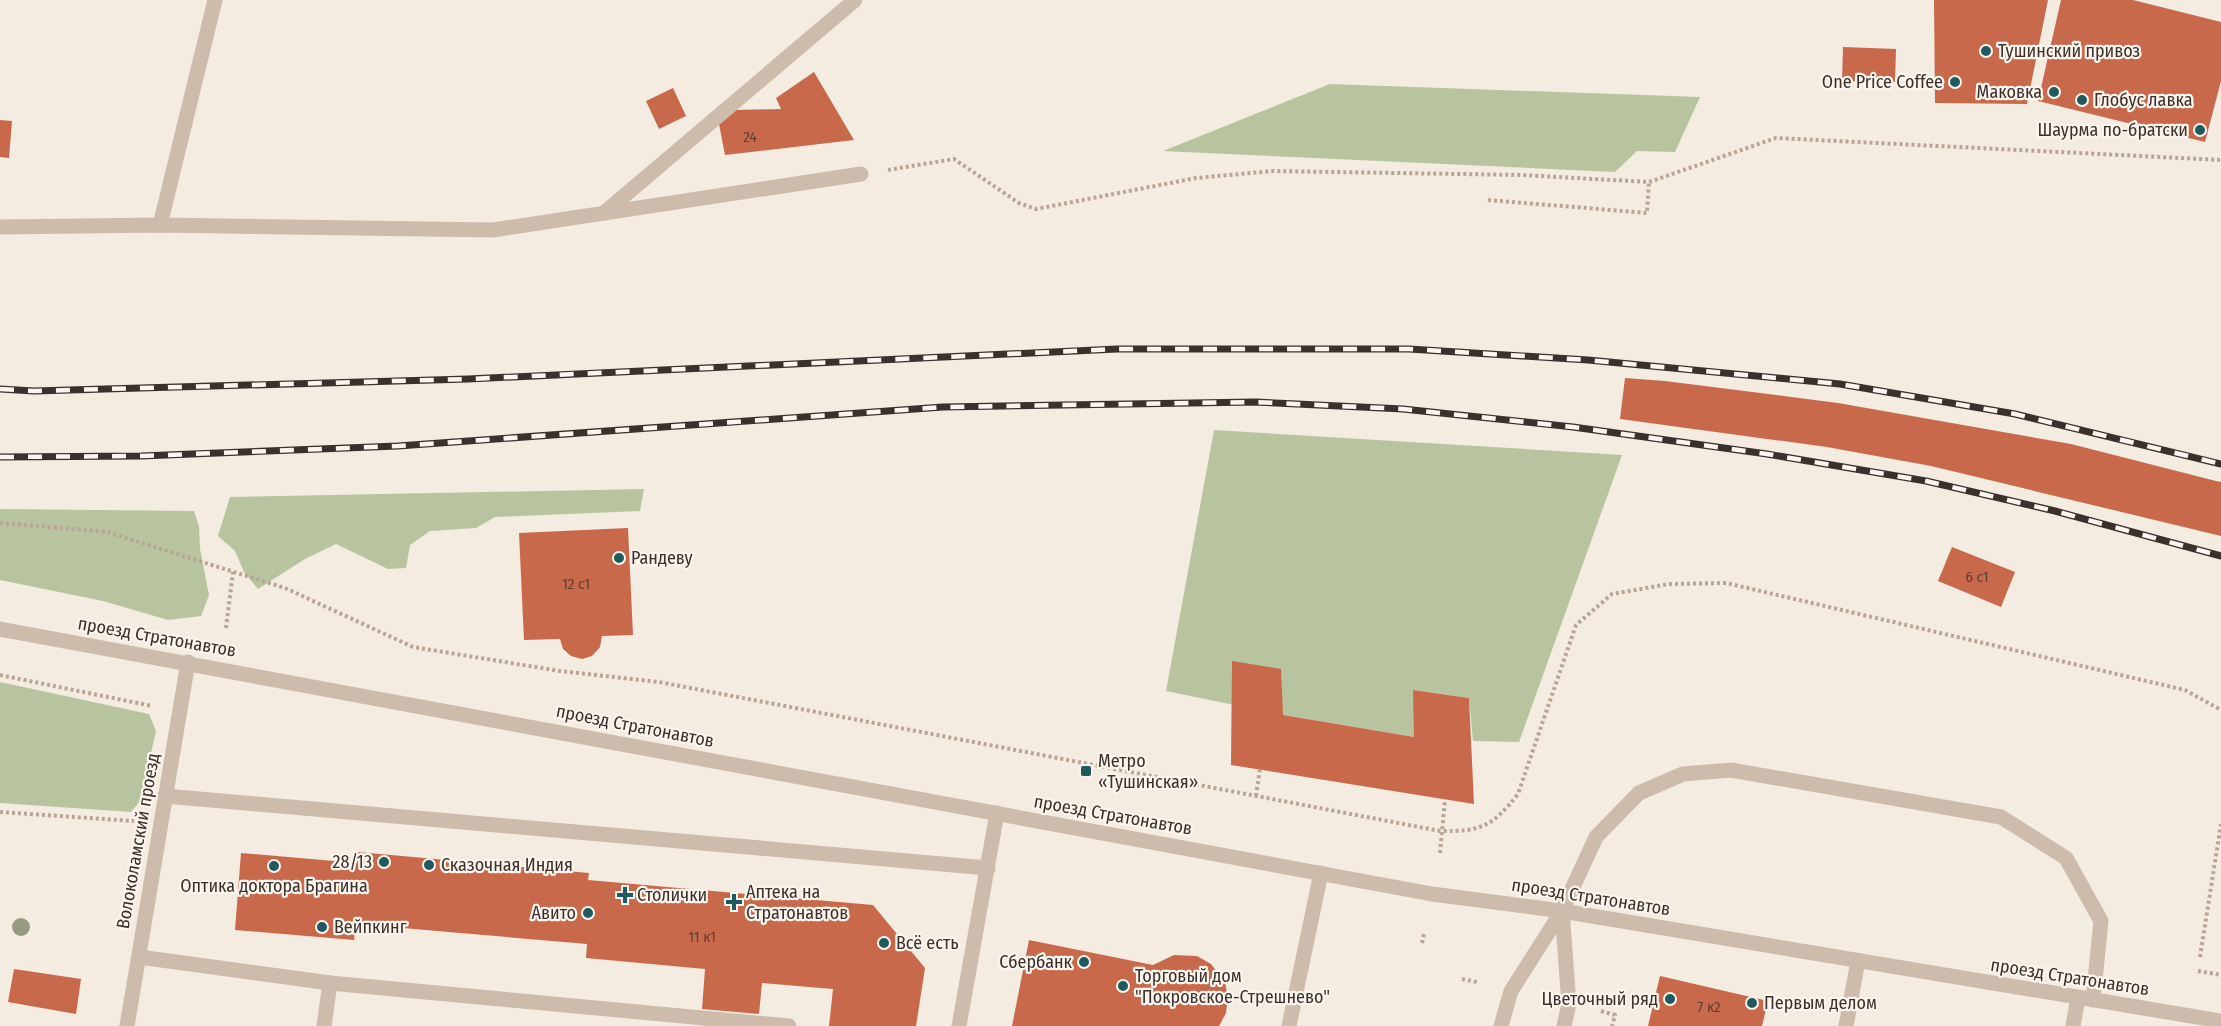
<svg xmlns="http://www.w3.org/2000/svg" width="2221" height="1026" font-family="'Fira Sans Condensed',sans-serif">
	<rect width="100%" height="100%" fill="#f4ebe1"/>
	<g fill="#b8c4a0">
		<polygon points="1330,84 1700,97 1675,152 1637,151 1615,172 1163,151"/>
		<polygon points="1214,430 1622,455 1519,742 1473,741 1469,698 1414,690 1414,737 1283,715 1166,691"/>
		<polygon points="644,489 640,511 495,517 476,528 430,531 410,545 406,568 388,569 336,544 305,559 258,589 244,572 235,551 218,536 230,497"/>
		<polygon points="0,509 194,511 199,526 200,549 209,595 201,616 168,620 103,601 0,580"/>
		<polygon points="0,682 149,714 156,731 140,801 131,812 0,803"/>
	</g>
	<g fill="#c8694b">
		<polygon points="1934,0 2048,0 2027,104 1935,103"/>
		<polygon points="2061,0 2133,0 2221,22 2221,81 2205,142 2038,101"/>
		<polygon points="1843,47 1896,49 1895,82 1842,81"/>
		<polygon points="814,72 854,140 725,155 719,124 735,110 781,109 776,98"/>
		<polygon points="673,88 686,116 659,129 646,101"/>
		<polygon points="0,120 12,121 9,158 0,157"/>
		<polygon points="1625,378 1665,381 1838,403 2071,444 2216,481 2221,482 2221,536 1931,466 1827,447 1620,419"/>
		<polygon points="628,528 633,635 602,636 600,647 592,656 582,659 571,656 563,649 560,639 524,640 519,533"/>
		<polygon points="1952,547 2015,572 2001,607 1938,581"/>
		<polygon points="1232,661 1281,669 1283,715 1414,737 1413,690 1469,698 1474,804 1231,765"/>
		<polygon points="358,852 589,873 588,880 873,905 925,968 916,1026 829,1026 833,989 762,983 759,1014 702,1009 705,969 586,958 587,944 356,924 354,940 235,930 241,853 357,863"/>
		<polygon points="1029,940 1153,965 1174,955 1197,956 1211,964 1225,982 1228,998 1226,1013 1219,1026 1012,1026"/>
		<polygon points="14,969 81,979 76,1014 8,1002"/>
		<polygon points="1660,976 1768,1001 1762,1026 1648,1026"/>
	</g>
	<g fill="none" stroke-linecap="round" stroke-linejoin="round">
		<g stroke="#b9a596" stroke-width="4" stroke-dasharray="3 3" stroke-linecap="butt">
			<polyline points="888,170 954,159 1019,203 1036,209 1196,178 1273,171 1521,175 1649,182 1776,138 2221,160"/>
			<polyline points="1488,200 1647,213 1649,182"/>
			<path d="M 0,523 L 107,532 L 285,588 L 413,647 L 560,671 L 659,682 L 1440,831 C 1481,832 1493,826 1518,794 L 1576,625 L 1612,594 L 1669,584 L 1726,583 L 2185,690 L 2221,710"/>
			<polyline points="226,628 233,572"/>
			<polyline points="0,675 152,706"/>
			<polyline points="1256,796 1260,769"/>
			<polyline points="0,812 134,821"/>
			<polyline points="1440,853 1445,800"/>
			<polyline points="1422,943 1424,934"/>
			<polyline points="2200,957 2221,824"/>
			<polyline points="2198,971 2221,975"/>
			<polyline points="1462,979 1477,982"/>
			<polyline points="1601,1011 1615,1015 1612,1026"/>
		</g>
		<g stroke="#cdbbac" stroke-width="15">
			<polyline points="604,213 855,0"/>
			<polyline points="160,225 215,0"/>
			<polyline points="165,796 988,868"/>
			<polyline points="1562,911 1596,837 1639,793 1683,774 1731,770 2001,817 2066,858 2101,921 2093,1000"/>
			<polyline points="139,957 330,983 789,1026"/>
			<polyline points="324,1026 330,983"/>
			<polyline points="959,1026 997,813"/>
			<polyline points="1289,1026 1321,873"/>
			<polyline points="1846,1026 1858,961"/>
			<polyline points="2073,1026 2078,998"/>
		</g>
		<g stroke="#cdbbac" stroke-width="15">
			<polyline points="0,227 160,225 493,230 861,174"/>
			<polyline points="0,629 1432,894 1562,911 2221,1021"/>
			<polyline points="1562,911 1569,1004 1564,1026"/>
			<polyline points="127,1026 188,662"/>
			<polyline points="1501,1026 1511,991 1562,911"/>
		</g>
		<defs>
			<g id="rail">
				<polyline points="0,389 34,391 468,379 1117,349 1409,349 1588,360 1840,384 2015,414 2221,464"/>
				<polyline points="0,457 141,456 398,446 943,407 1255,402 1403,409 1573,427 1767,454 1926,481 2055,511 2221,556"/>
			</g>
		</defs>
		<use href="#rail" stroke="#3b302b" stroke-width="7"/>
		<use href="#rail" stroke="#fbf5ee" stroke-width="4.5" stroke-dasharray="14" stroke-linecap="butt"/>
	</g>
	<circle fill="#969b7f" cx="21" cy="927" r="9"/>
	<g fill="#1f5a5e" stroke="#fbf5ee" stroke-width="2">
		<circle cx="1986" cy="51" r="6"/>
		<circle cx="1955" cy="82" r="6"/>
		<circle cx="2054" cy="92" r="6"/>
		<circle cx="2082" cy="100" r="6"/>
		<circle cx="2200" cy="130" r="6"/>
		<circle cx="619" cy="558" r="6"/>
		<rect x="1080" y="765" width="12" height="12" rx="3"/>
		<circle cx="384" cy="862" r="6"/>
		<circle cx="429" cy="865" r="6"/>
		<circle cx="274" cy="866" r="6"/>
		<path d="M622 886h6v6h6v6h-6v6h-6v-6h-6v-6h6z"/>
		<path d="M731 893h6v6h6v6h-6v6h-6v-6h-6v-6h6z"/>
		<circle cx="588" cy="913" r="6"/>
		<circle cx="322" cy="927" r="6"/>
		<circle cx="884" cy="943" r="6"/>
		<circle cx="1084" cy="962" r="6"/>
		<circle cx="1123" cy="986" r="6"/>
		<circle cx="1670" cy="999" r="6"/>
		<circle cx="1752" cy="1003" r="6"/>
	</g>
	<g text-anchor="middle" stroke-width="4.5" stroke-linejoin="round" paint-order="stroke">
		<g font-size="15" fill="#5e3e33">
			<text x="750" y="142">24</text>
			<text x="1977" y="582">6 с1</text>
			<text x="576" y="589">12 с1</text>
			<text x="702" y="942">11 к1</text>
			<text x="1709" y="1012">7 к2</text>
		</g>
		<g font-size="18" fill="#3b302b" stroke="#fbf5ee" text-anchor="start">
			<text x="1998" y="57">Тушинский привоз</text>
			<text x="1943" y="88" text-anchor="end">One Price Coffee</text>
			<text x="2042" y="98" text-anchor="end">Маковка</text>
			<text x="2094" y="106">Глобус лавка</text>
			<text x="2188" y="136" text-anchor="end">Шаурма по-братски</text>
			<text x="631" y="564">Рандеву</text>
			<text x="1098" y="767">Метро<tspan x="1098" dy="21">«Тушинская»</tspan></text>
			<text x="372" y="868" text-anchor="end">28/13</text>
			<text x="441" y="871">Сказочная Индия</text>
			<text x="274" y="892" text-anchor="middle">Оптика доктора Брагина</text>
			<text x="746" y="898">Аптека на<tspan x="746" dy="21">Стратонавтов</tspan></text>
			<text x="637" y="901">Столички</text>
			<text x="576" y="919" text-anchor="end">Авито</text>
			<text x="334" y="933">Вейпкинг</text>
			<text x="896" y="949">Всё есть</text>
			<text x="1072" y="968" text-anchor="end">Сбербанк</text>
			<text x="1135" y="982">Торговый дом<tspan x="1135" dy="21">"Покровское-Стрешнево"</tspan></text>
			<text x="1658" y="1005" text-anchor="end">Цветочный ряд</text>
			<text x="1764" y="1009">Первым делом</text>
		</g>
		<g font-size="18" fill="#3b302b" stroke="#fbf5ee">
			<text transform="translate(157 637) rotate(10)" y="6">проезд Стратонавтов</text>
			<text transform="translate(635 726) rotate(11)" y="6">проезд Стратонавтов</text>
			<text transform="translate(1113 815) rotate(10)" y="6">проезд Стратонавтов</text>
			<text transform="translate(138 841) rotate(-80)" y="6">Волоколамский проезд</text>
			<text transform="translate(1591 897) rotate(9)" y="6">проезд Стратонавтов</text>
			<text transform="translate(2070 977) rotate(9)" y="6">проезд Стратонавтов</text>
		</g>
	</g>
</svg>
